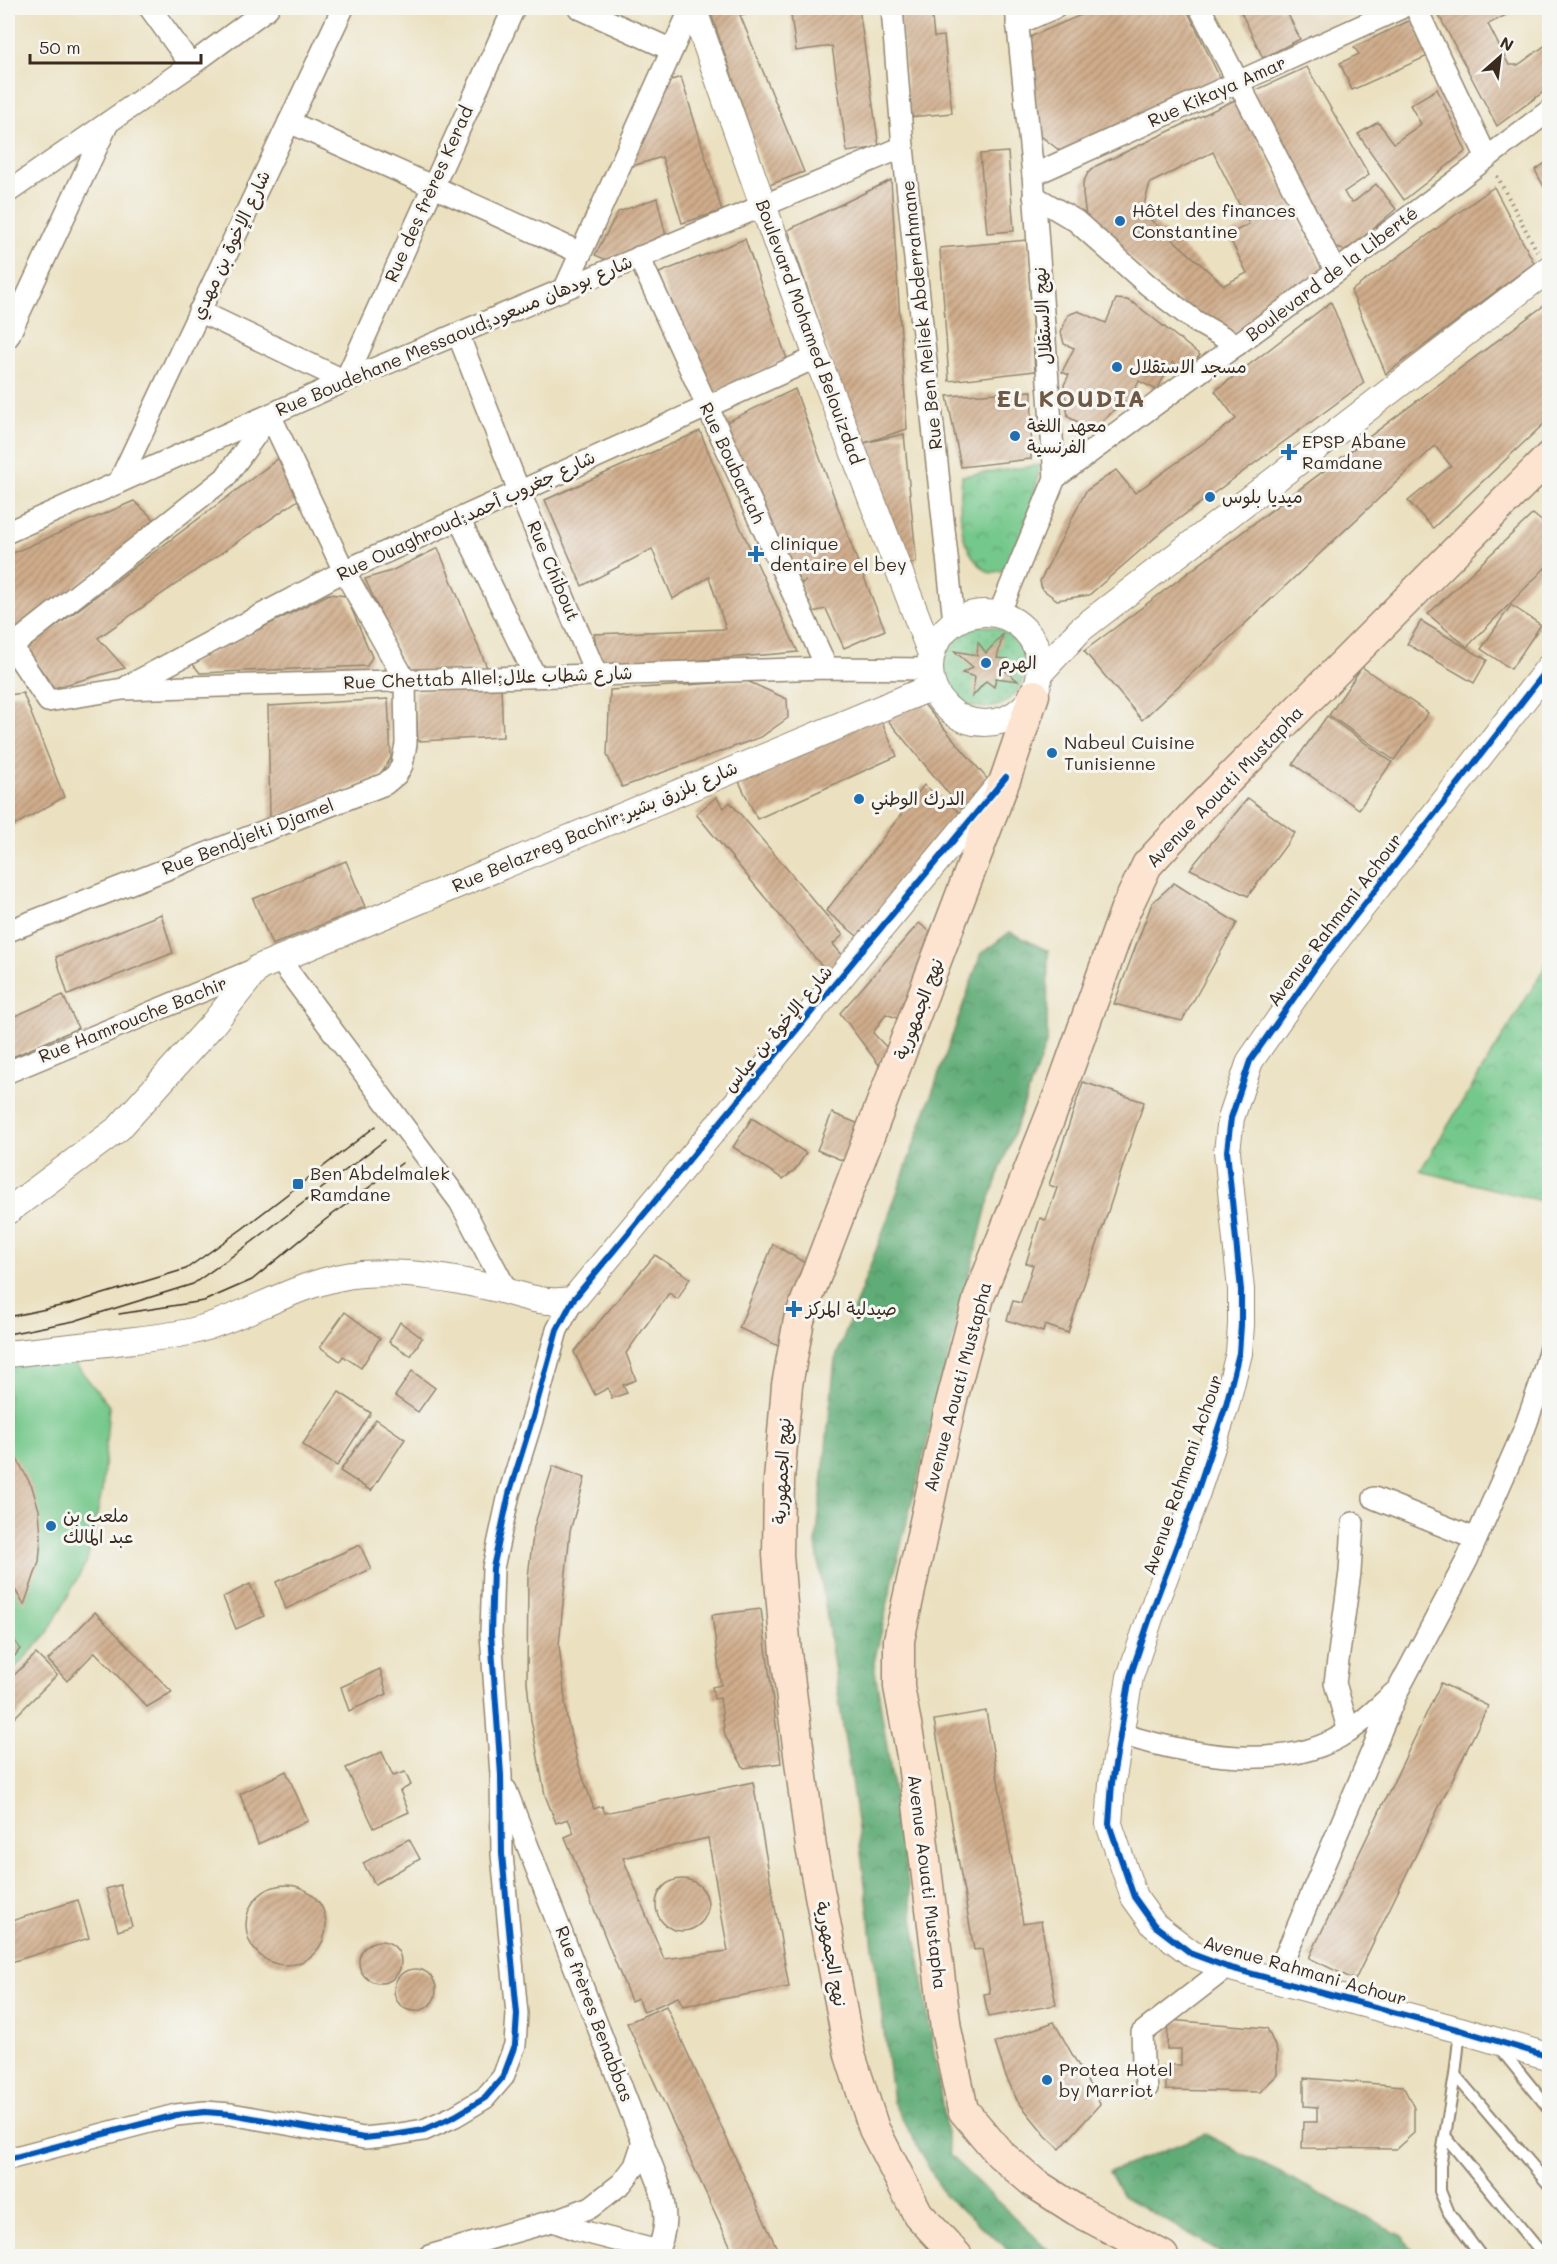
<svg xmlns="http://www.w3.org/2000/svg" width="1557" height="2264" font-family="Mali,'Playpen Sans Arabic',sans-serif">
	<defs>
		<pattern id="grass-dots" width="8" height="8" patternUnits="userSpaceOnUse" patternTransform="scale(1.5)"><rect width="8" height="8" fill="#75c88b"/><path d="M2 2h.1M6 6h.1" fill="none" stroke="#61a371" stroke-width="1.8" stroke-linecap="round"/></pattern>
		<pattern id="forest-crowns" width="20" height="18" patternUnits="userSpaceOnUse" patternTransform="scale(1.5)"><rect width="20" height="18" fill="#60ac77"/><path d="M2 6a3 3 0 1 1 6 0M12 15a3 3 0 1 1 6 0" fill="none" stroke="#508c61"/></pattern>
		<pattern id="park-crowns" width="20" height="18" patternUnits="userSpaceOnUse" patternTransform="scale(1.5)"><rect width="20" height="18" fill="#75c88b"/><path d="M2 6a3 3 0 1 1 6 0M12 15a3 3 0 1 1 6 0" fill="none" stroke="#61a371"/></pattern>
		<pattern id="building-hatch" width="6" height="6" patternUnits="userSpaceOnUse" patternTransform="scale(1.5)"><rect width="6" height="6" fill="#d0ad8c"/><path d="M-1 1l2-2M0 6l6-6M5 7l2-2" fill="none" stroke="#aa8d72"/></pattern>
	</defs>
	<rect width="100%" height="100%" fill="#f6f6f2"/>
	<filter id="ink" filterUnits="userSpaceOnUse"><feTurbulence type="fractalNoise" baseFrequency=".0167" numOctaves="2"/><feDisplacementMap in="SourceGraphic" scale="12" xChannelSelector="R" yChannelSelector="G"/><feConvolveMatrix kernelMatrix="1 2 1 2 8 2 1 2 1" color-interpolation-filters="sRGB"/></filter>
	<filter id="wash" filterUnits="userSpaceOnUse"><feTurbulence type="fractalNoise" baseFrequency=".008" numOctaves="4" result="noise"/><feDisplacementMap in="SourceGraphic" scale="24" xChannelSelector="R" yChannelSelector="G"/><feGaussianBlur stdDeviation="1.35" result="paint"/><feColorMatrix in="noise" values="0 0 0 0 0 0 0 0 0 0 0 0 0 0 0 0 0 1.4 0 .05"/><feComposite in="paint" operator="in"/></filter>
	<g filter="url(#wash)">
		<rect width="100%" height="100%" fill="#ebe1c1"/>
		<polygon fill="#e3d1b4" points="1239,8 1365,8 1263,58"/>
		<circle fill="url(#grass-dots)" stroke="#587954" stroke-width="1.5" cx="984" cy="667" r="41"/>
		<g fill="url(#forest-crowns)" stroke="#4e6b4a" stroke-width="1.5">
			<polygon points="1010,932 1048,951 1047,1041 987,1206 902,1541 874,1663 950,2156 1055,2256 1016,2256 944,2195 893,2102 857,1822 816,1544 835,1360 892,1207 981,954"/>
			<polygon points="1205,2134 1402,2236 1418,2256 1226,2256 1209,2245 1123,2196 1109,2172"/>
		</g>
		<g fill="url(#park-crowns)" stroke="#587954" stroke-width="1.5">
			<path d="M 1040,465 L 1029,522 L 1009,569 L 990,573 C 956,551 959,512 962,476 Z"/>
			<polygon points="1549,959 1549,1203 1420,1171 1540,976"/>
		</g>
		<polygon fill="#75c88b" stroke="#587954" stroke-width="1.5" points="69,1356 109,1406 102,1492 87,1561 47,1634 8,1676 8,1362"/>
		<g id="blocks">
			<g fill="url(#building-hatch)" fill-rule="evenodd">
				<polygon points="709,8 768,8 740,15 804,172 769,185"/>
				<polygon points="790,8 859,8 879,147 847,152 832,46 796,51"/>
				<polygon points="899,8 931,8 934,37 944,36 952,113 910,117"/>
				<polygon points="1097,8 1186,8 1221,80 1064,154 1037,133 1028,43 1032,36"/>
				<polygon points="1239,8 1285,8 1300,39 1263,58"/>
				<polygon points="1435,8 1520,8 1488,24 1509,65 1518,65 1550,42 1550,87 1497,126"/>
				<polygon points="1413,19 1430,55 1352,90 1340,63 1359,54 1354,47"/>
				<polygon points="1307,67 1369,175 1344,192 1348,199 1352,202 1355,201 1376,184 1396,209 1353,246 1344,250 1333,247 1252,92"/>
				<polygon points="681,77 722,211 682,223 662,157 629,167 662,83"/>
				<polygon points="1437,89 1466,151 1404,200 1358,134 1378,122 1394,143 1421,124 1410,105"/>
				<path d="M 1237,99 L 1323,270 L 1228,337 L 1186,308 L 1086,217 L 1083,194 L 1083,183 L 1088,173 L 1096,166 ZM 1213,152 L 1249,224 L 1228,235 L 1247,273 L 1224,285 L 1142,212 L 1150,183 Z"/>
				<polygon points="1008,152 1014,231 987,233 980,154"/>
				<polygon points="1550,160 1550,198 1535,170"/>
				<polygon points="891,180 907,429 864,443 904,434 916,555 916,562 912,563 905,563 859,444 788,230"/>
				<polygon points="1494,187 1534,263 1386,374 1351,291"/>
				<polygon points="657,198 666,236 611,262 595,255 618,212"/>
				<polygon points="745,239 787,359 708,396 659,273"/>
				<polygon points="1027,240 1035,371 949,381 940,248"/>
				<polygon points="1116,299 1127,300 1135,304 1200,355 1186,371 1172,362 1157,390 1139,381 1128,403 1120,399 1116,408 1094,430 1068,417 1064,385 1069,375 1062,372 1074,348 1064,344 1061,332 1068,315 1078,311 1106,323"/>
				<polygon points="1550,301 1550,418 1433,528 1408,501 1451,466 1435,446 1142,720 1084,651"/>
				<polygon points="1331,302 1364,383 1165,529 1089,595 1057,600 1042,589 1040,581 1086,491 1116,470 1135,493 1236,419 1215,391"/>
				<polygon points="795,389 857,560 885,630 844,648 826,609 812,612 800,584 806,581 796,585 722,424"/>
				<polygon points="1032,391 1031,459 961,467 947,396"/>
				<polygon points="700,431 731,507 798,652 601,669 594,634 726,629 709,577 673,599 652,549 582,586 545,500"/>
				<polygon points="283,455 301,498 98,638 125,668 54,688 26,649"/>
				<polygon points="134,501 157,522 12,638 8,630 8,555"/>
				<polygon points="1533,514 1550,528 1550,563 1467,647 1428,614"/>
				<polygon points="438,548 488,670 408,673 365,579 391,571"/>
				<polygon points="329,594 346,596 372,657 367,666 200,673 192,663"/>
				<polygon points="1511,605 1541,625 1511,669 1481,649"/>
				<polygon points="1421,621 1487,660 1474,683 1407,644"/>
				<polygon points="1003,634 997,658 1008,659 1001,667 1018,681 996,678 994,687 986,681 972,697 975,677 962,673 973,667 954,651 977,655 978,642 986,653"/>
				<polygon points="1362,667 1428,713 1394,760 1329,715"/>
				<polygon points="747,681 787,699 788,718 761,737 622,787 607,755 610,690"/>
				<polygon points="501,687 503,737 418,741 415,691"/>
				<polygon points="23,693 64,797 8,829 8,695"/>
				<polygon points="916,695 989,781 964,812 881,712"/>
				<polygon points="388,699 391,758 379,776 270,820 268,706"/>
				<polygon points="877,712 897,756 757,819 736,775"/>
				<polygon points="1327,716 1392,762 1359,809 1293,764"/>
				<polygon points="924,785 960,813 861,939 826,911"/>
				<polygon points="716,797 724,808 730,802 843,935 833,944 847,961 829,975 696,814"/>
				<polygon points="1248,798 1295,833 1248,896 1190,869"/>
				<polygon points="346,861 365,907 272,945 253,899"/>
				<polygon points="1174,883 1237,923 1182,1021 1114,1004 1152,903"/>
				<polygon points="161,914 173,953 68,995 56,957"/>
				<polygon points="919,923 938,938 902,1020 886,1014 873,1033 893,1054 882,1069 840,1013"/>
				<polygon points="63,995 78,1028 8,1059 8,1019"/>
				<polygon points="1083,1082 1144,1102 1068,1333 1045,1325 1043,1332 1007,1320 1013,1301 1021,1303 1033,1265 1026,1263 1040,1218 1046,1220 1057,1188 1049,1185"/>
				<polygon points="832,1113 864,1126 849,1163 817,1150"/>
				<polygon points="752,1118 806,1153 795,1170 783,1179 733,1147"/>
				<polygon points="773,1244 812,1267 783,1348 739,1328"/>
				<polygon points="655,1255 690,1278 678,1299 669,1293 626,1353 636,1380 623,1385 627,1393 612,1398 608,1388 595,1395 574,1352"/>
				<polygon points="345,1312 380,1338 361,1368 343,1356 340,1361 320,1347"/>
				<polygon points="400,1322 422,1338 411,1356 389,1342"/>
				<polygon points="412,1371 435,1388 418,1412 395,1396"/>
				<polygon points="339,1392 371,1413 337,1466 302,1445"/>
				<polygon points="376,1419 405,1439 371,1491 340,1471"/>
				<polygon points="8,1452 17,1459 32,1487 39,1510 41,1537 39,1562 24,1605 8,1578"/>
				<path d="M 553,1466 L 585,1478 L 570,1531 L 559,1645 L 567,1719 L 577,1760 L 594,1809 L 602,1806 L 605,1813 L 753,1782 L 789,1987 L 683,2006 L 678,1997 L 644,2012 L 638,1998 L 631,2001 L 565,1837 L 574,1833 L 568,1819 L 556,1823 L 545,1795 L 531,1720 L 527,1682 L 528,1577 L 534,1527 ZM 708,1838 L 728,1951 L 664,1959 L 623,1858 Z"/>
				<polygon points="360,1545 371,1569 286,1609 276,1582"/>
				<polygon points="250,1584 264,1616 236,1629 223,1597"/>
				<polygon points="761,1609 781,1763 744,1768 725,1736 720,1698 714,1699 712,1687 721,1685 712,1615"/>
				<polygon points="95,1612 172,1692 147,1707 95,1652 67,1681 48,1660"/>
				<polygon points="8,1630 20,1649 8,1665"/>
				<polygon points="36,1654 57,1675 8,1724 8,1681"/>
				<polygon points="380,1669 387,1694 349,1711 341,1687"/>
				<polygon points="1441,1683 1488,1706 1355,1980 1309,1958"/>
				<polygon points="986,1711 1023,1924 1041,1921 1056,2005 988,2017 984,1994 990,1993 982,1949 974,1950 934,1720"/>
				<polygon points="382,1752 393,1776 405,1772 411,1785 400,1791 409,1812 374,1828 346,1768"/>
				<polygon points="286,1771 308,1821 258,1844 240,1794"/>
				<polygon points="409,1839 420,1859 375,1884 363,1863"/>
				<circle cx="682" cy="1905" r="26"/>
				<polygon points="120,1885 132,1926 118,1931 106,1889"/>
				<circle cx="286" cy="1925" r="40"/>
				<polygon points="78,1900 89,1938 8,1963 8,1922"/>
				<circle cx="380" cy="1962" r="21"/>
				<circle cx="415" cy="1990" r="21"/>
				<polygon points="666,2006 779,2253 772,2256 735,2256 627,2023"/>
				<polygon points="1168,2020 1267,2028 1277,2051 1277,2075 1260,2092 1166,2090 1166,2065 1181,2065 1181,2049 1167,2049"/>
				<polygon points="1054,2022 1100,2104 1060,2149 1046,2136 1017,2100 1005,2074 995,2043"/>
				<polygon points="1304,2078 1403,2086 1414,2108 1414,2133 1396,2149 1302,2148 1303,2122 1317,2122 1317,2107 1304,2106"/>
			</g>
		</g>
	</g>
	<g filter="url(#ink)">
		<use href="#blocks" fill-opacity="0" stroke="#938670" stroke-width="1.5"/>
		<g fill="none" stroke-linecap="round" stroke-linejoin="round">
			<defs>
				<g id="service">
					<polyline points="1460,2030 1455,2075 1440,2166 1440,2191 1449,2213 1481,2256"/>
					<polyline points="1499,2047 1550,2110"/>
					<polyline points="1455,2075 1550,2186"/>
					<polyline points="1445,2136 1544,2256"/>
				</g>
				<g id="minor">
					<polyline points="150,8 191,65"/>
					<polyline points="579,8 672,50"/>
					<polyline points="892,8 903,147 954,622"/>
					<polyline points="1200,8 1336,272"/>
					<polyline points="1416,8 1487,158"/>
					<polyline points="1017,24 1054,8"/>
					<polyline points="289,122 581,253"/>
					<polyline points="1033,175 1401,8"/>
					<polyline points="8,192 191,65 268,8"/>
					<polyline points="1034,196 1076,221 1148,285 1195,321 1237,345"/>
					<polyline points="639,257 827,668"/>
					<polyline points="565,288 691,8"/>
					<polyline points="199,311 345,381 514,8"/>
					<polyline points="458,334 519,491 596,674"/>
					<polyline points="8,337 108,123"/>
					<polyline points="1055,478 1336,272 1550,110"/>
					<polyline points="119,482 343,8"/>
					<polyline points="459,519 535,676"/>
					<polyline points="8,532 345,381 903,147"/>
					<polyline points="999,614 1055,478 1033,175 1016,8"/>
					<polyline points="8,641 48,701 123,689 827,668 929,669"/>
					<polyline points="128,686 344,571 817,357"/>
					<polyline points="8,931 385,784 397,774 402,765 406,744 405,680 344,571 270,415 225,478 11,647"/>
					<polyline points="279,959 460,1202 507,1291"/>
					<polyline points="8,1072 258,968"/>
					<polyline points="1374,1498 1476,1539"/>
					<polyline points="1349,1732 1335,1683 1350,1572 1353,1523"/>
					<path d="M 1121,1734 C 1189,1755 1286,1775 1349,1731 C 1366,1720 1380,1705 1395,1692"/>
					<path d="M 506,1790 L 659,2184 C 667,2211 668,2231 655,2256"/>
					<polyline points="1275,1980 1398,1690 1467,1560 1524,1430 1540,1385 1550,1348"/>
					<polyline points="1147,2088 1143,2060 1142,2033 1227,1967"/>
					<polyline points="8,2159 176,2115 205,2112 231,2114 364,2138 393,2135 424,2130 455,2116 485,2098 503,2077 515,2045 517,2014 502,1854 501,1775 491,1634 493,1568 509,1494 533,1417 557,1330 573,1300"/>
					<polyline points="553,2221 577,2230 658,2251"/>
					<polyline points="429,2256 559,2219 591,2207 622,2183 635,2166 643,2142"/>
				</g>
				<g id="tertiary">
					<polyline points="693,8 817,357 931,654"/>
					<circle cx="985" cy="668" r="55"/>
					<polyline points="1550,666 1317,965 1250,1061 1231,1118 1227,1151 1241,1290 1241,1325 1239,1353 1226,1405 1196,1495 1156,1600 1130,1677 1112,1783 1109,1824 1134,1897 1154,1925 1192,1954 1227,1967 1460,2030 1550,2057"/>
					<polyline points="1040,673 1081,629 1550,268"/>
					<polyline points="8,1211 119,1128 212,1025 258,968 932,687"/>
					<path d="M 8,1354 C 44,1350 80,1346 116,1342 C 142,1339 168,1337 193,1331 C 250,1316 302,1279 362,1274 C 401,1271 446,1277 484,1286 C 520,1293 535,1305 573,1300 L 998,787"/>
				</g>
				<g id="secondary">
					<polyline points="957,2256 918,2214 874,2129 850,2055 811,1847 786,1653 778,1555 779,1480 787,1385 799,1320 1006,777 1034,695"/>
					<polyline points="1163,2256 1076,2210 1034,2183 1000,2154 963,2110 946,2029 912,1756 899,1687 899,1640 951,1403 979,1297 1062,1087 1125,911 1147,865 1195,813 1550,456"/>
				</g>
			</defs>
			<use href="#service" stroke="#938670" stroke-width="14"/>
			<use href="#minor" stroke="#938670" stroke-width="24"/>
			<use href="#tertiary" stroke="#938670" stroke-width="28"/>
			<use href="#secondary" stroke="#938670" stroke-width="33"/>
			<polyline stroke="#938670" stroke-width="4" stroke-dasharray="1.5 4.5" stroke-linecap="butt" points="1497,176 1537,251"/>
			<use href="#service" stroke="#fff" stroke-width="10"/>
			<use href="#minor" stroke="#fff" stroke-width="21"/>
			<use href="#tertiary" stroke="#fff" stroke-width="26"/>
			<use href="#secondary" stroke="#fde4d1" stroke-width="30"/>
			<g stroke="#3b2a1e" stroke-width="1.5">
				<polyline points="119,1314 204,1301 252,1280 325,1220 402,1163"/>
				<polyline points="8,1317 70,1304 186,1269 242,1229 376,1126"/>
				<polyline points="8,1334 74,1321 193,1284 252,1242 385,1140"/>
			</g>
			<defs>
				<g id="cycleway">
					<polyline points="1550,666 1317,965 1250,1061 1231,1118 1227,1151 1241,1290 1241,1325 1239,1353 1226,1405 1196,1495 1156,1600 1130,1677 1112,1783 1109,1824 1134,1897 1154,1925 1192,1954 1227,1967 1460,2030 1550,2057"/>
					<polyline points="8,2159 176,2115 205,2112 231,2114 364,2138 393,2135 424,2130 455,2116 485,2098 503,2077 515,2045 517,2014 502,1854 501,1775 491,1634 493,1568 509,1494 533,1417 557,1330 573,1300 1006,777"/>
				</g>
			</defs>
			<use href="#cycleway" stroke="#f6f6f2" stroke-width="10"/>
			<use href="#cycleway" stroke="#0057b8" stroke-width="6"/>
		</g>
	</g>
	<g fill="#1f6fb2" stroke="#f6f6f2" stroke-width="2">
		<circle cx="1120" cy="221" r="6"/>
		<circle cx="1117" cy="367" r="6"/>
		<circle cx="1015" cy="436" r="6"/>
		<path d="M1286 443h6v6h6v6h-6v6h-6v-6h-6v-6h6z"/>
		<circle cx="1210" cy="497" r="6"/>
		<path d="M753 545h6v6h6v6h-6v6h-6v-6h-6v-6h6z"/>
		<circle cx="986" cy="663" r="6"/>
		<circle cx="1052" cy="753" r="6"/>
		<circle cx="859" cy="799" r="6"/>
		<rect x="292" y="1178" width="12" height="12" rx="3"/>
		<path d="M791 1300h6v6h6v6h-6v6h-6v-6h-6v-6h6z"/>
		<circle cx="51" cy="1526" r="6"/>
		<circle cx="1047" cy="2080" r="6"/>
	</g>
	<g text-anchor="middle" stroke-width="6" stroke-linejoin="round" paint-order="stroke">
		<g font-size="18" fill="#3b2a1e" stroke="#f6f6f2">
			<text transform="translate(1217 92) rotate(-24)" y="6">Rue Kikaya Amar</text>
			<text transform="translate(429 194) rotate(-66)" y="6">Rue des frères Kerad</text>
			<text transform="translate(231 245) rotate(-65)" y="6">شارع الإخوة بن مهدي</text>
			<text transform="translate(1332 274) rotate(-37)" y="6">Boulevard de la Liberté</text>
			<text transform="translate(922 315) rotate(-96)" y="6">Rue Ben Meliek Abderrahmane</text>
			<text transform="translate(1043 316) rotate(-94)" y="6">نهج الاستقلال</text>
			<text transform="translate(809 332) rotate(70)" y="6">Boulevard Mohamed Belouizdad</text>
			<text transform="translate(454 336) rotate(-23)" y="6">Rue Boudehane Messaoud;شارع بودهان مسعود</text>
			<text transform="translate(732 463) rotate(65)" y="6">Rue Boubartah</text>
			<text transform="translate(466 516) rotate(-25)" y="6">Rue Ouaghroud;شارع جغروب أحمد</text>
			<text transform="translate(553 571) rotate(67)" y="6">Rue Chibout</text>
			<text transform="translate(488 678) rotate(-2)" y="6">Rue Chettab Allel;شارع شطاب علال</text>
			<text transform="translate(1225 787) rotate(-46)" y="6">Avenue Aouati Mustapha</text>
			<text transform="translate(595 827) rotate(-23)" y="6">Rue Belazreg Bachir;شارع بلزرق بشير</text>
			<text transform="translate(248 837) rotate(-21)" y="6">Rue Bendjelti Djamel</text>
			<text transform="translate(1335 920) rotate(-53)" y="6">Avenue Rahmani Achour</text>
			<text transform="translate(919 1009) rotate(-69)" y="6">نهج الجمهورية</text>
			<text transform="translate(133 1020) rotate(-22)" y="6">Rue Hamrouche Bachir</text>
			<text transform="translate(778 1029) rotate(-50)" y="6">شارع الإخوة بن عباس</text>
			<text transform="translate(958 1387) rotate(-75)" y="6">Avenue Aouati Mustapha</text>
			<text transform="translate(782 1471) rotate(-87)" y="6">نهج الجمهورية</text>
			<text transform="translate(1183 1475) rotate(-71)" y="6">Avenue Rahmani Achour</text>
			<text transform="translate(927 1882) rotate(83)" y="6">Avenue Aouati Mustapha</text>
			<text transform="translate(831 1954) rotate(80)" y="6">نهج الجمهورية</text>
			<text transform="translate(1305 1971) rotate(16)" y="6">Avenue Rahmani Achour</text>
			<text transform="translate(594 2014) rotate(69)" y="6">Rue frères Benabbas</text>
		</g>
		<g font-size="18" fill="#3b2a1e" stroke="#f6f6f2" text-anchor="start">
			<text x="1132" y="217">Hôtel des finances<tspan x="1132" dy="21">Constantine</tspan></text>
			<text x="1129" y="373">مسجد الاستقلال</text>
			<text x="1027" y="432">معهد اللغة<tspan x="1027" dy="21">الفرنسية</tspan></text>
			<text x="1302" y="448">EPSP Abane<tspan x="1302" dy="21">Ramdane</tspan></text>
			<text x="1222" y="503">ميديا بلوس</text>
			<text x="770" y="550">clinique<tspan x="770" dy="21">dentaire el bey</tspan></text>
			<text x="998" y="669">الهرم</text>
			<text x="1064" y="749">Nabeul Cuisine<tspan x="1064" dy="21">Tunisienne</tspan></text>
			<text x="871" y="805">الدرك الوطني</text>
			<text x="310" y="1180">Ben Abdelmalek<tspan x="310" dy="21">Ramdane</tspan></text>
			<text x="806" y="1315">صيدلية المركز</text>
			<text x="63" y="1522">ملعب بن<tspan x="63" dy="21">عبد المالك</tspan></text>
			<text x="1059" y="2076">Protea Hotel<tspan x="1059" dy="21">by Marriot</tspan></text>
		</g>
		<g font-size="24" font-weight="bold" letter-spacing="1.5" fill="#6f5844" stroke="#f6f6f2">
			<text x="1071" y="407">EL KOUDIA</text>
		</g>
	</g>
	<rect width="1557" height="2264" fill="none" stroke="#f6f6f2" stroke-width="30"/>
	<g transform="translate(1500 57) rotate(28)" stroke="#f6f6f2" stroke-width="4.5" paint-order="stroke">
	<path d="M0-4.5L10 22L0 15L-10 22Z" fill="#3b2a1e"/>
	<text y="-9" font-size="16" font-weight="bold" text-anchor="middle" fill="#3b2a1e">N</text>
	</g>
	<path d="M30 54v9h171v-9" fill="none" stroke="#3b2a1e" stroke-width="3"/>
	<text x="39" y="54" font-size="18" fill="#3b2a1e" stroke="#f6f6f2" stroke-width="4.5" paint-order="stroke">50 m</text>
</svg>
